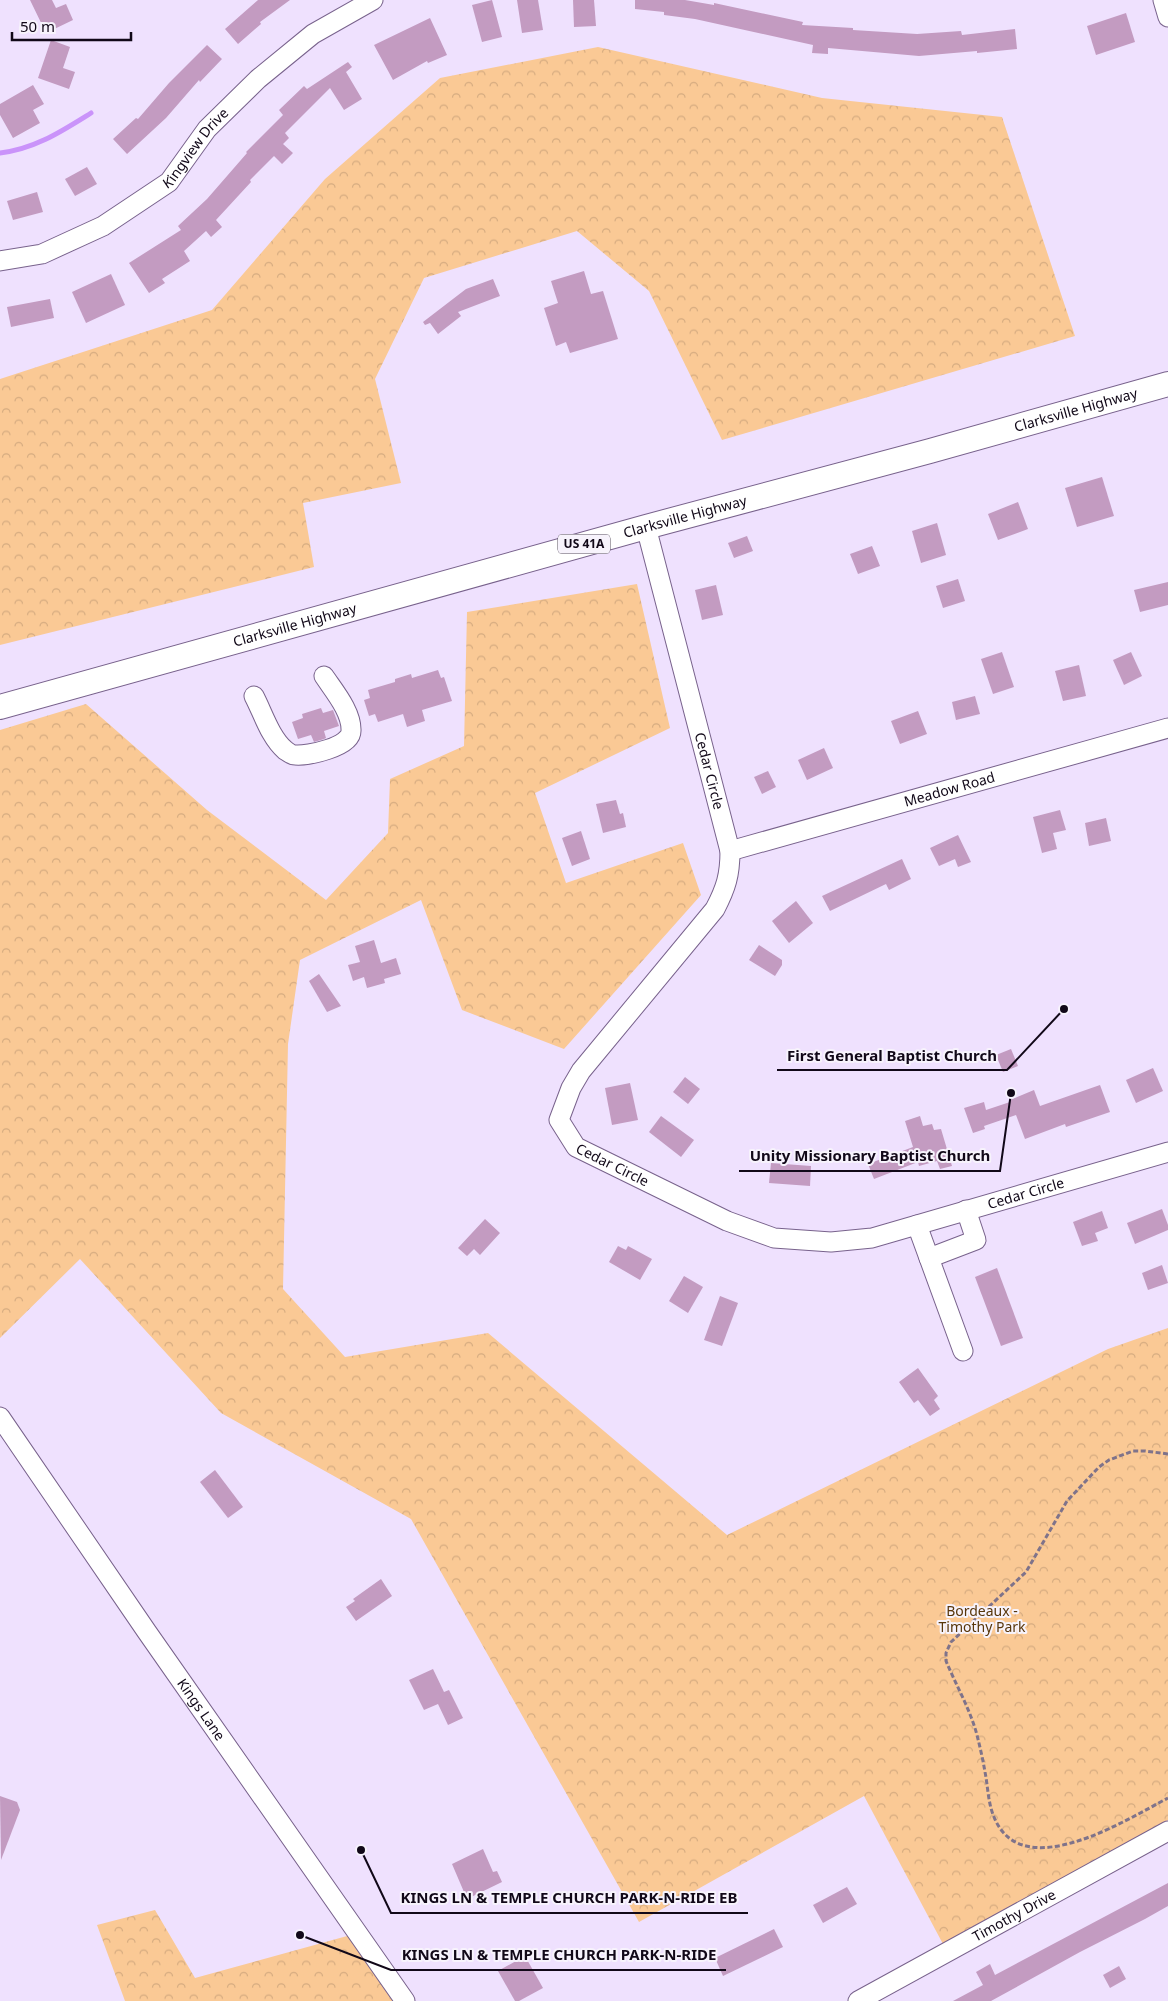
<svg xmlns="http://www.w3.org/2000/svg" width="1168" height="2001" font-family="'Noto Sans',sans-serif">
	<defs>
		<pattern id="forest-crowns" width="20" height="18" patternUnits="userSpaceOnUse" patternTransform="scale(1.25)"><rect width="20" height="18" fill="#fac995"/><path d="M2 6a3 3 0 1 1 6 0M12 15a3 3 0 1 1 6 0" fill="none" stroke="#d5ab80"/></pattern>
	</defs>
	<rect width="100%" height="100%" fill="#efe1fe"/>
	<g fill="url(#forest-crowns)">
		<polygon points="598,47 822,98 1002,117 1075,336 722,440 649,291 577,231 424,278 375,379 401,483 303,503 314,567 0,645 0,379 212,310 325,179 440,78"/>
		<polygon points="637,584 670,728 535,793 566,883 683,843 701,895 564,1049 462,1010 421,900 300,960 288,1044 283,1289 345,1357 488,1333 727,1535 1108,1349 1168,1328 1168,1820 943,1944 864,1796 639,1922 411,1519 221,1413 80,1259 0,1338 0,730 86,704 207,810 326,900 388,833 390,779 464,746 467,612"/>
		<polygon points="155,1910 195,1978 358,1933 405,2001 125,2001 97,1925"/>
	</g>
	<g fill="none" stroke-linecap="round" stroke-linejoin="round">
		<path stroke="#ca93fa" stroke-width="5" d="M 0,153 C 35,149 62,131 91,113"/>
	</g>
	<g fill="#c39bc1">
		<polygon points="30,0 52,0 56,8 66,4 73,20 46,33"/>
		<polygon points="258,0 290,0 260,22 261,24 238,44 225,29"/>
		<polygon points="492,0 502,37 482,42 472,5"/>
		<polygon points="517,0 538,0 543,30 522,33"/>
		<polygon points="573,0 594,0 596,26 574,27"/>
		<polygon points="635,0 685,0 714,5 714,3 803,22 802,25 853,28 853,30 917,34 961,31 962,35 1015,29 1017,49 977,53 977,51 919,56 828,48 828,54 812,53 813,45 695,19 664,15 664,12 635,9"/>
		<polygon points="1126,13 1135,42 1096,55 1087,26"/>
		<polygon points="430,18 447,55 428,63 427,61 393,80 374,45"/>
		<polygon points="51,40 70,47 63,68 75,72 69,89 38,78"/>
		<polygon points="207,45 222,59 200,82 199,80 166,118 127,154 113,139 136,118 138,119 169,83"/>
		<polygon points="348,62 352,67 346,72 362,99 344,110 330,88 285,133 289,138 283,144 293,153 282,164 274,156 250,180 251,182 216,220 222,227 211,237 206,231 184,251 190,261 162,279 165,283 149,293 129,263 181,230 178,226 207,199 247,153 246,152 283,115 279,110 304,86 307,89"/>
		<polygon points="33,85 44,104 33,110 40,123 13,138 0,115 0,104"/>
		<polygon points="87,167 97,184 75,196 65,179"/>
		<polygon points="37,192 43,212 13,220 7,201"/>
		<polygon points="584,271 591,294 603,291 618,339 570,353 566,342 556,346 544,308 558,303 551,281"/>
		<polygon points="111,274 125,305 86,323 72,292"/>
		<polygon points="493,279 500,296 458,312 461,316 438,334 430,323 425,325 423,322 466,289"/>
		<polygon points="50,299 54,318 11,327 7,307"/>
		<polygon points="1102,477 1114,516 1077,527 1065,488"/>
		<polygon points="1018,502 1028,529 998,540 988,514"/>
		<polygon points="937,523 946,555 921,563 912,531"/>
		<polygon points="747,536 753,551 734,558 728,543"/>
		<polygon points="872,546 880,566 858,574 850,554"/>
		<polygon points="958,579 965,601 943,608 936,586"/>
		<polygon points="1168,582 1168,605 1140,612 1134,590"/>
		<polygon points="716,585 723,615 702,620 695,590"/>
		<polygon points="1002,652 1014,687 993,694 981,659"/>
		<polygon points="1131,652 1142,676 1124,685 1113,660"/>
		<polygon points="1079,665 1086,696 1063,701 1055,671"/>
		<polygon points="438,670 441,678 444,677 452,701 422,710 425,721 407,727 403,714 378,722 375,714 369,716 364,700 370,698 368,690 395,682 395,679 411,674 412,678"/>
		<polygon points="975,696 980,714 956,720 952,702"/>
		<polygon points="321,708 323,713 333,710 339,726 324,731 326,738 324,739 314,742 311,735 298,739 292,722 303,718 302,714"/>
		<polygon points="918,711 927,734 900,744 891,721"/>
		<polygon points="824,748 833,768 807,780 798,760"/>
		<polygon points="768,771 776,787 762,794 754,777"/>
		<polygon points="616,800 620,814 623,813 626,827 603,833 596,804"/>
		<polygon points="1060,810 1066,830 1053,833 1057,849 1042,853 1033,817"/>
		<polygon points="1106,818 1111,841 1089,846 1085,823"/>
		<polygon points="581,831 590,859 572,866 562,838"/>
		<polygon points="958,835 971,862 958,867 955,859 939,866 930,848"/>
		<polygon points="902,859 911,879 889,890 886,884 830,911 822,896"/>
		<polygon points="796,901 813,923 789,943 772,921"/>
		<polygon points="374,940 381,963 396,958 401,974 384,979 385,983 367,988 364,977 353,981 348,965 360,962 355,946"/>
		<polygon points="759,945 782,960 782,965 775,976 749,960"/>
		<polygon points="319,974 341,1006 327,1012 309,981"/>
		<polygon points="1011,1049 1018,1066 1003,1072 996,1055"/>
		<polygon points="1153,1068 1163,1091 1136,1103 1126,1080"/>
		<polygon points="685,1077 700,1089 688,1104 673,1092"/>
		<polygon points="630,1083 638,1120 612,1125 605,1088"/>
		<polygon points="1100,1085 1110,1112 1066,1127 1065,1124 1025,1139 1016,1115 984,1126 985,1129 973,1133 964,1108 984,1102 986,1110 1010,1102 1010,1100 1034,1090 1040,1106"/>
		<polygon points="661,1116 694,1140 681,1157 649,1132"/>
		<polygon points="920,1116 923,1126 932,1124 934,1130 941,1129 952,1166 940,1169 937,1161 919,1166 918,1162 874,1179 868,1164 913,1147 905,1121"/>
		<polygon points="771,1163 811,1166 810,1186 769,1183"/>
		<polygon points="1162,1209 1168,1225 1168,1230 1135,1244 1127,1223"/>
		<polygon points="1102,1211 1108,1228 1095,1233 1098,1241 1082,1246 1073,1222"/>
		<polygon points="485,1219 500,1233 480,1255 474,1249 467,1256 458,1248"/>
		<polygon points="618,1246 626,1250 628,1246 652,1259 640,1280 609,1262"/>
		<polygon points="1162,1265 1168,1283 1148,1290 1142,1273"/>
		<polygon points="997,1268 1023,1338 1001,1346 975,1277"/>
		<polygon points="684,1276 703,1287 688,1313 669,1301"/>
		<polygon points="720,1296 738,1303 722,1346 704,1340"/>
		<polygon points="918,1368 938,1396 934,1400 940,1409 930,1416 918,1400 914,1403 899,1382"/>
		<polygon points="215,1470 243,1507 228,1518 200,1482"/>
		<polygon points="381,1579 392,1596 356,1621 346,1607 355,1601 353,1599"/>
		<polygon points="433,1669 444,1692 449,1690 463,1718 448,1725 438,1704 424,1710 409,1680"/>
		<polygon points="0,1796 17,1802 20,1810 1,1860"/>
		<polygon points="483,1849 493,1872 497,1871 502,1882 467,1899 452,1864"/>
		<polygon points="1168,1883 1168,1906 1145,1919 1080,1952 991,2001 953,2001 983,1985 976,1972 990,1964 995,1975"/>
		<polygon points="847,1887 857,1904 823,1923 813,1905"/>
		<polygon points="774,1929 783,1947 723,1976 715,1958"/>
		<polygon points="525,1956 543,1988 519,2001 515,2001 498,1971"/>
		<polygon points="1119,1966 1126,1979 1110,1988 1103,1975"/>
	</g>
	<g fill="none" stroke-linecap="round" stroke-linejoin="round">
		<defs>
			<g id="minor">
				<polyline points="1163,0 1168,17"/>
				<path id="s1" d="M 0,261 L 42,254 L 103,226 L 169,182 L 207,129 L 258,79 L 313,34 L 373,0"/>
				<path id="s2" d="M 646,527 L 730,851 C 730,875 726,888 715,909 L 581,1071 L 571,1088 L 559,1120 L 576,1147 L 727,1221 L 774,1238 L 831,1242 L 872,1238 L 1168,1152"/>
				<path d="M 254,696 C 263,713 270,737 285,750 C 288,752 291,755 295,755 C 308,756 351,747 351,731 C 352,712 334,691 324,676"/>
				<path id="s3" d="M 730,851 L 1168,728"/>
				<polyline points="917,1225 963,1351"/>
				<polyline points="929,1258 976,1240 966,1210"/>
				<path id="s4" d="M 0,1417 L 147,1632 L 405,2001"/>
				<path id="s5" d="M 858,2001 L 1168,1831"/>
			</g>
			<g id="major">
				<path id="s6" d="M 0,707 L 646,527 L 930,451 L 1168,384"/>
			</g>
		</defs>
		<use href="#minor" stroke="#78628c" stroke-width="21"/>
		<use href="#major" stroke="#78628c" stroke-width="26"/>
		<path stroke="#7f738a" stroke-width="3" stroke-dasharray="5 2.5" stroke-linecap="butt" d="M 1168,1454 L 1145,1451 L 1133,1451 L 1109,1460 L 1099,1467 L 1067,1501 L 1026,1572 L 951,1642 L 946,1653 L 946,1661 C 956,1685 970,1709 977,1735 C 980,1747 983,1760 985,1772 C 988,1787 988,1803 994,1817 C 1022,1886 1126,1820 1168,1798"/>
		<use href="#minor" stroke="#fff" stroke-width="19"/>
		<use href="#major" stroke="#fff" stroke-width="24"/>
	</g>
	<g text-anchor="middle" stroke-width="4" stroke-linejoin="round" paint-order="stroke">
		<rect fill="#f7f3fc" stroke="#564e5c" stroke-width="1" x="558" y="534.5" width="52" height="19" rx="4"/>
		<g font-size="12" font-weight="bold" fill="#110818">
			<text x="584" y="548">US 41A</text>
		</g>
		<g font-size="14" fill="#110818" stroke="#f7f3fc">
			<text dy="5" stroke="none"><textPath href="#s1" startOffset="232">Kingview Drive</textPath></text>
			<text dy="5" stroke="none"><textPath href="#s6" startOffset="1116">Clarksville Highway</textPath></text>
			<text dy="5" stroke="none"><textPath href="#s6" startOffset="711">Clarksville Highway</textPath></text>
			<text dy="5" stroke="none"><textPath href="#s6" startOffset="306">Clarksville Highway</textPath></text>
			<text dy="5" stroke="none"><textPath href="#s2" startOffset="252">Cedar Circle</textPath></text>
			<text dy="5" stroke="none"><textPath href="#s3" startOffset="228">Meadow Road</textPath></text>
			<text dy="5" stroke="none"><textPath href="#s2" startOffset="732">Cedar Circle</textPath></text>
			<text dy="5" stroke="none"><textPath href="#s2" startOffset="1168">Cedar Circle</textPath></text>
			<text dy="5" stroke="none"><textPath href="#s4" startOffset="355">Kings Lane</textPath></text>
			<text dy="5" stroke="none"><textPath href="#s5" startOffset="178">Timothy Drive</textPath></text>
		</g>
		<g font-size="14" fill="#58360a" stroke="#f7f3fc">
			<text x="982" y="1616">Bordeaux -<tspan x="982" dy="16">Timothy Park</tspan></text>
		</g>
	</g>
	<path fill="none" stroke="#110818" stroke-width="2" d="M1064 1009L1007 1070H777M1011 1093L1000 1171H739M361 1850L391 1913H748M300 1935L391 1970H726"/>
	<g fill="#110818" stroke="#f7f3fc" stroke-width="2">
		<circle cx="1064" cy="1009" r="5"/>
		<circle cx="1011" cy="1093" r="5"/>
		<circle cx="361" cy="1850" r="5"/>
		<circle cx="300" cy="1935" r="5"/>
	</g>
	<g font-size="15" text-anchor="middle" font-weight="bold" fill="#110818" stroke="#f7f3fc" stroke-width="4" stroke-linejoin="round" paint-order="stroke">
		<text x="892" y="1061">First General Baptist Church</text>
		<text x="870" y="1161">Unity Missionary Baptist Church</text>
		<text x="569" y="1903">KINGS LN &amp; TEMPLE CHURCH PARK-N-RIDE EB</text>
		<text x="559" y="1960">KINGS LN &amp; TEMPLE CHURCH PARK-N-RIDE</text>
	</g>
	<path d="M12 32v8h119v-8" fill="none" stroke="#110818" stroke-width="2.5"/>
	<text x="20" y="32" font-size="15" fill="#110818" stroke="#f7f3fc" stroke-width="4" paint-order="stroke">50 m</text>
</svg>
